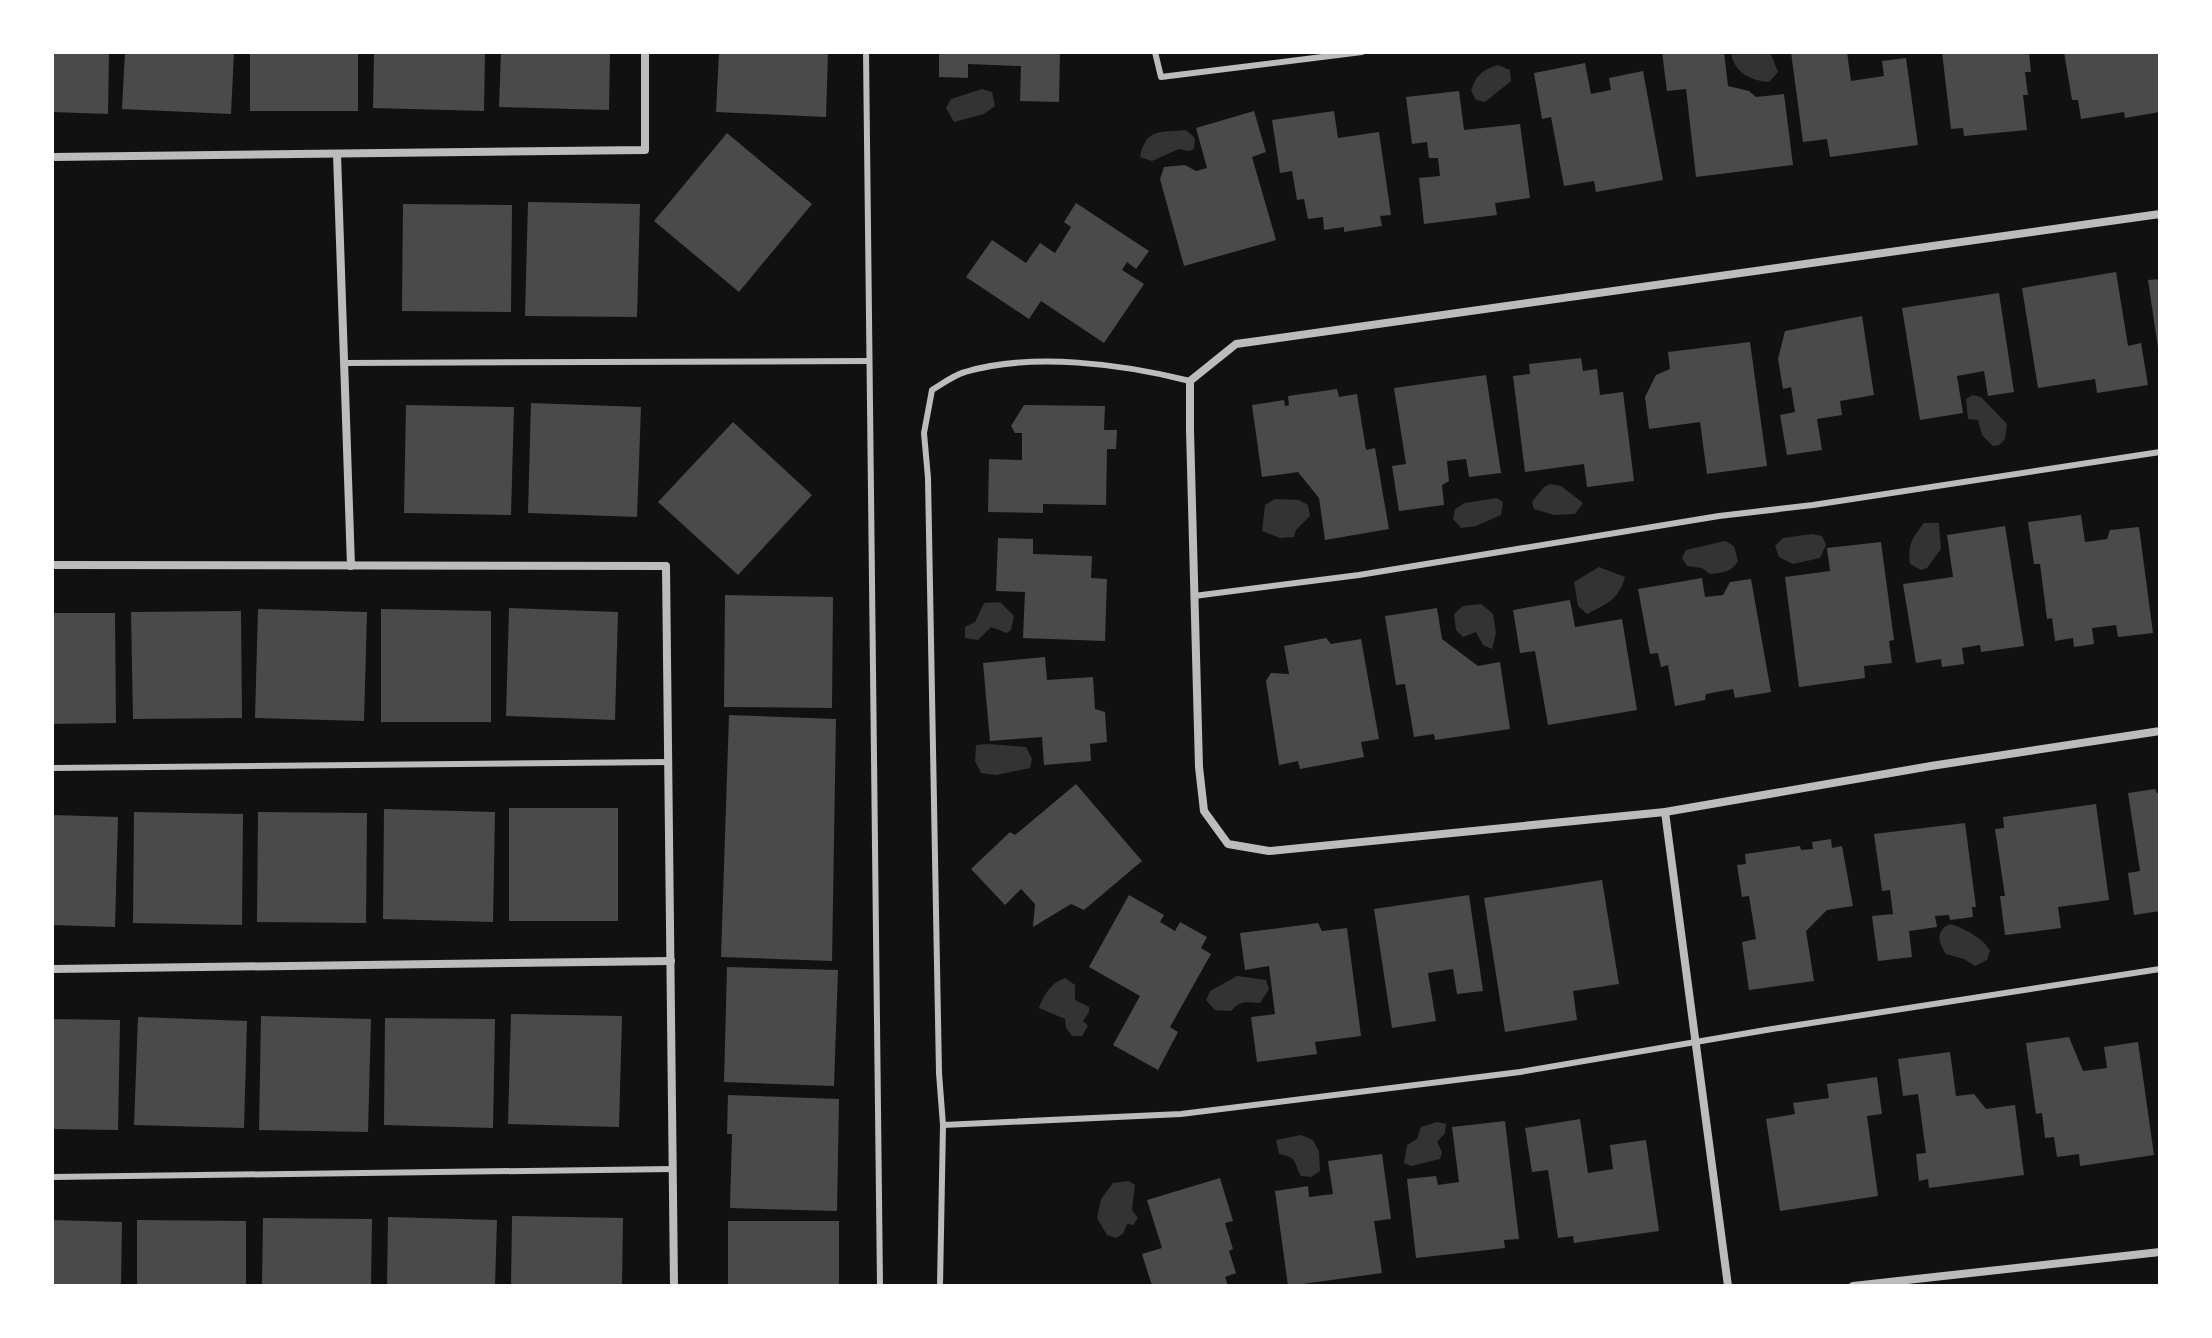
<svg xmlns="http://www.w3.org/2000/svg" width="2212" height="1338" font-family="'Alegreya Sans',sans-serif">
	<rect width="100%" height="100%" fill="#111"/>
	<g fill="#333">
		<path d="M 1731,52 L 1770,52 L 1778,72 L 1769,82 C 1751,81 1733,72 1731,52 Z"/>
		<path d="M 1498,65 L 1510,70 L 1511,81 L 1485,102 L 1476,100 L 1471,91 C 1475,76 1483,69 1498,65 Z"/>
		<polygon points="982,89 992,92 995,106 984,114 954,122 946,108 951,99"/>
		<path d="M 1186,130 L 1195,138 L 1194,149 L 1188,151 L 1179,149 L 1152,161 L 1140,157 C 1146,127 1161,133 1186,130 Z"/>
		<polygon points="1973,395 1981,397 2007,424 2005,439 1999,445 1993,446 1982,435 1978,420 1968,419 1966,399"/>
		<polygon points="1550,484 1561,486 1583,503 1575,514 1554,515 1534,509 1532,502 1544,487"/>
		<polygon points="1497,498 1503,502 1501,515 1476,526 1461,528 1453,519 1455,509 1465,503"/>
		<polygon points="1275,499 1299,500 1308,505 1310,516 1296,530 1294,537 1280,538 1262,531 1265,505"/>
		<path d="M 1924,523 L 1939,523 L 1941,549 L 1927,568 L 1921,570 L 1910,564 C 1907,545 1913,537 1924,523 Z"/>
		<polygon points="1812,534 1822,536 1826,545 1820,558 1793,564 1779,557 1775,546 1783,538"/>
		<path d="M 1725,541 L 1734,546 L 1738,561 C 1732,572 1722,573 1710,574 L 1702,568 L 1687,566 L 1682,558 L 1686,550 Z"/>
		<path d="M 1599,567 L 1625,577 C 1619,600 1606,604 1587,614 L 1578,606 L 1574,582 Z"/>
		<polygon points="1000,602 1014,616 1011,630 1007,633 991,627 978,640 965,638 965,627 975,622 984,603"/>
		<polygon points="1481,604 1493,614 1496,633 1492,649 1483,645 1476,632 1463,637 1456,630 1454,614 1463,606"/>
		<polygon points="988,744 1026,747 1032,759 1030,768 996,775 981,773 975,761 976,745"/>
		<path d="M 1950,924 C 1962,927 1985,939 1990,951 L 1987,960 L 1975,966 L 1964,959 L 1946,954 C 1938,942 1935,931 1950,924 Z"/>
		<path d="M 1237,976 L 1266,980 L 1269,989 L 1260,1003 C 1247,1002 1240,1000 1231,1011 L 1215,1010 L 1206,1000 L 1210,991 Z"/>
		<path d="M 1065,978 L 1075,985 L 1075,1000 L 1089,1007 L 1089,1012 L 1083,1021 L 1088,1026 L 1082,1036 L 1072,1036 L 1066,1028 L 1065,1019 L 1039,1008 C 1043,995 1052,982 1065,978 Z"/>
		<polygon points="1437,1122 1446,1124 1445,1133 1437,1142 1442,1152 1440,1159 1411,1166 1404,1163 1407,1145 1417,1139 1421,1127"/>
		<path d="M 1301,1135 L 1313,1140 L 1319,1152 L 1320,1171 L 1311,1177 L 1301,1176 C 1293,1162 1299,1158 1279,1154 L 1276,1140 Z"/>
		<polygon points="1129,1181 1135,1185 1132,1210 1138,1218 1133,1225 1127,1224 1123,1234 1116,1238 1107,1235 1097,1218 1101,1199 1113,1183"/>
	</g>
	<g fill="#4a4a4a">
		<polygon points="52,52 109,52 108,114 52,112"/>
		<polygon points="125,52 234,52 231,114 122,109"/>
		<rect x="250" y="52" width="108" height="59"/>
		<polygon points="374,52 485,52 484,111 373,108"/>
		<polygon points="501,52 610,52 609,110 499,107"/>
		<polygon points="719,52 828,52 826,117 716,112"/>
		<polygon points="939,52 1060,52 1059,102 1020,101 1021,66 968,64 968,78 939,77"/>
		<polygon points="1662,52 1724,52 1728,86 1749,91 1756,97 1784,94 1793,165 1696,177 1686,89 1667,91"/>
		<polygon points="1791,52 1847,52 1851,81 1884,76 1882,61 1906,58 1918,145 1830,157 1827,139 1803,142"/>
		<polygon points="1942,52 2029,52 2031,72 2025,72 2028,95 2023,95 2027,130 1964,136 1963,128 1951,129"/>
		<polygon points="2064,52 2160,52 2160,112 2125,118 2124,112 2081,119 2078,100 2072,100"/>
		<polygon points="1585,63 1591,94 1611,90 1609,78 1643,71 1663,180 1596,192 1594,181 1564,186 1551,117 1542,119 1534,73"/>
		<polygon points="1459,91 1464,130 1520,124 1530,198 1495,203 1497,215 1424,224 1419,178 1440,176 1438,158 1429,158 1427,142 1412,144 1406,97"/>
		<polygon points="1254,111 1266,152 1252,157 1276,240 1184,266 1160,179 1164,167 1185,165 1196,171 1207,168 1196,128"/>
		<polygon points="1334,111 1338,138 1379,132 1391,215 1380,216 1382,226 1344,232 1344,227 1324,230 1323,217 1308,219 1304,199 1297,200 1292,171 1280,173 1272,120"/>
		<polygon points="727,133 812,204 739,292 654,221"/>
		<polygon points="528,202 640,204 637,317 525,316"/>
		<polygon points="1076,203 1149,251 1136,269 1127,262 1122,270 1144,284 1104,343 1041,301 1029,319 966,277 992,240 1026,263 1040,243 1055,253 1071,227 1064,222"/>
		<polygon points="403,204 512,205 511,312 402,311"/>
		<polygon points="2116,272 2128,346 2141,343 2148,385 2097,393 2095,379 2038,388 2022,288"/>
		<polygon points="2160,279 2160,348 2158,348 2148,280"/>
		<polygon points="1999,293 2014,392 1988,396 1984,371 1957,376 1963,413 1920,420 1902,308"/>
		<polygon points="1862,316 1874,395 1840,401 1842,415 1817,419 1822,450 1787,455 1780,415 1795,412 1791,387 1783,389 1778,359 1785,331"/>
		<polygon points="1750,342 1767,466 1707,474 1700,422 1649,429 1645,397 1656,375 1670,369 1668,352"/>
		<polygon points="1581,358 1583,371 1597,369 1600,395 1623,392 1634,481 1587,487 1584,464 1525,472 1513,376 1530,374 1529,364"/>
		<polygon points="1486,375 1501,473 1469,477 1466,459 1447,461 1449,481 1442,485 1444,505 1399,511 1392,466 1406,464 1394,388"/>
		<polygon points="1337,389 1339,397 1357,394 1366,450 1375,448 1389,529 1325,540 1319,498 1298,472 1262,477 1252,405 1284,400 1285,406 1289,405 1288,396"/>
		<polygon points="531,403 641,407 637,517 528,513"/>
		<polygon points="406,405 514,407 511,515 404,513"/>
		<polygon points="1024,405 1105,406 1104,430 1117,430 1116,449 1107,449 1106,505 1043,504 1043,513 988,512 989,459 1022,460 1022,433 1015,433 1011,426"/>
		<polygon points="733,422 812,495 738,575 658,502"/>
		<polygon points="2081,515 2085,542 2107,539 2110,530 2139,527 2153,633 2118,637 2116,625 2092,628 2094,644 2074,647 2073,638 2055,641 2052,618 2047,619 2040,564 2034,564 2028,522"/>
		<polygon points="2005,526 2024,646 1981,652 1980,645 1962,648 1964,664 1942,667 1941,659 1916,663 1903,584 1953,577 1947,535"/>
		<polygon points="998,538 1033,539 1033,554 1092,556 1091,578 1107,579 1105,641 1023,638 1025,592 996,591"/>
		<polygon points="1881,542 1894,640 1889,641 1892,663 1864,666 1865,678 1799,687 1785,577 1830,571 1827,548"/>
		<polygon points="1702,578 1705,597 1723,595 1730,582 1751,579 1771,692 1735,698 1733,689 1706,694 1705,700 1675,706 1668,665 1661,667 1658,653 1650,654 1638,589"/>
		<polygon points="725,595 833,597 832,708 724,707"/>
		<polygon points="1570,600 1575,627 1622,619 1637,710 1548,725 1535,651 1520,653 1513,610"/>
		<polygon points="509,608 618,612 615,720 506,716"/>
		<polygon points="1437,608 1442,639 1478,666 1500,662 1510,729 1435,740 1434,734 1414,737 1405,684 1396,685 1385,616"/>
		<polygon points="258,609 367,612 364,721 255,718"/>
		<polygon points="381,609 491,611 491,722 381,722"/>
		<polygon points="241,611 242,718 133,719 131,612"/>
		<polygon points="52,613 115,613 116,723 52,724"/>
		<polygon points="1326,638 1331,644 1361,639 1379,739 1361,742 1364,757 1300,769 1298,761 1279,765 1266,681 1271,673 1289,674 1284,646"/>
		<polygon points="1045,657 1047,680 1093,677 1095,709 1105,712 1107,742 1090,744 1091,761 1044,765 1042,737 990,741 983,663"/>
		<polygon points="729,715 836,719 832,961 721,957"/>
		<polygon points="1076,784 1142,861 1084,910 1071,904 1033,927 1035,904 1021,889 1005,905 971,869 1010,832 1015,835"/>
		<polygon points="2155,789 2157,793 2160,793 2160,911 2134,915 2128,873 2140,871 2128,793"/>
		<polygon points="2096,804 2109,900 2058,907 2061,928 2005,935 2000,896 2005,896 1995,829 2004,828 2003,817"/>
		<rect x="509" y="808" width="109" height="113"/>
		<polygon points="384,809 495,812 493,922 383,919"/>
		<polygon points="134,812 243,814 242,925 133,923"/>
		<polygon points="258,812 367,813 366,923 257,922"/>
		<polygon points="52,815 118,817 115,927 52,925"/>
		<polygon points="1965,823 1976,907 1972,907 1973,917 1950,920 1949,915 1935,916 1937,927 1909,931 1912,957 1878,961 1872,916 1893,914 1890,890 1882,891 1874,834"/>
		<polygon points="1831,839 1832,848 1842,846 1853,906 1827,910 1806,931 1814,981 1749,990 1742,942 1756,939 1749,896 1742,897 1737,865 1746,864 1745,854 1800,846 1801,850 1813,849 1812,842"/>
		<polygon points="1602,880 1619,984 1573,991 1577,1020 1505,1032 1484,898"/>
		<polygon points="1129,895 1164,915 1160,922 1175,931 1180,922 1207,937 1201,948 1211,954 1170,1027 1178,1032 1158,1070 1113,1045 1140,996 1089,967"/>
		<polygon points="1469,895 1483,991 1457,994 1453,969 1428,973 1436,1021 1392,1028 1374,909"/>
		<polygon points="1318,923 1322,931 1347,928 1361,1036 1315,1042 1317,1054 1257,1062 1251,1017 1275,1014 1269,966 1245,970 1240,933"/>
		<polygon points="727,967 838,970 834,1086 724,1082"/>
		<polygon points="511,1014 622,1016 619,1127 508,1124"/>
		<polygon points="261,1016 371,1019 368,1132 259,1130"/>
		<polygon points="138,1017 247,1021 244,1128 134,1125"/>
		<polygon points="385,1018 495,1019 493,1128 384,1125"/>
		<polygon points="52,1019 120,1020 118,1130 52,1129"/>
		<polygon points="2069,1037 2083,1071 2107,1068 2104,1047 2138,1042 2154,1155 2080,1166 2079,1154 2057,1157 2054,1137 2045,1138 2042,1113 2036,1114 2026,1043"/>
		<polygon points="1950,1052 1956,1096 1974,1094 1986,1109 2015,1105 2024,1175 1929,1188 1928,1179 1919,1181 1916,1154 1926,1153 1918,1094 1903,1096 1898,1059"/>
		<polygon points="1877,1077 1882,1114 1867,1116 1878,1196 1780,1211 1766,1119 1795,1114 1793,1103 1829,1098 1827,1084"/>
		<polygon points="728,1095 839,1099 837,1211 730,1208 732,1134 727,1134"/>
		<polygon points="1580,1119 1588,1173 1613,1169 1610,1145 1646,1140 1659,1231 1574,1243 1573,1236 1558,1238 1548,1170 1532,1172 1525,1128"/>
		<polygon points="1505,1121 1519,1239 1504,1240 1505,1248 1416,1258 1407,1179 1436,1176 1438,1185 1459,1182 1452,1127"/>
		<polygon points="1382,1154 1391,1219 1374,1221 1382,1273 1288,1286 1275,1191 1308,1186 1309,1197 1333,1194 1328,1161"/>
		<polygon points="1220,1178 1233,1221 1225,1223 1233,1249 1229,1251 1236,1273 1225,1277 1228,1286 1152,1286 1142,1254 1162,1248 1147,1200"/>
		<polygon points="512,1216 623,1218 622,1286 511,1286"/>
		<polygon points="388,1217 497,1220 495,1286 387,1286"/>
		<polygon points="263,1218 372,1219 371,1286 262,1286"/>
		<polygon points="52,1220 122,1222 121,1286 52,1286"/>
		<polygon points="137,1220 246,1221 246,1286 137,1286"/>
		<rect x="728" y="1221" width="111" height="65"/>
	</g>
	<g fill="none" stroke-linecap="round" stroke-linejoin="round">
		<g stroke="#bcbcbc" stroke-width="6">
			<polyline points="866,52 880,1286"/>
			<polyline points="1155,52 1161,77 1362,52"/>
			<polyline points="344,363 868,361"/>
			<polyline points="1194,596 1359,575 1719,516 1813,505 2160,452"/>
			<polyline points="52,768 668,762"/>
			<polyline points="943,1125 1181,1114 1520,1072 1766,1030 2160,969"/>
			<polyline points="52,1177 673,1169"/>
			<path d="M 940,1286 L 943,1125 L 939,1073 L 928,478 L 924,433 L 932,390 C 942,384 954,375 965,372 C 1032,352 1123,364 1190,381"/>
		</g>
		<g stroke="#bcbcbc" stroke-width="8">
			<polyline points="337,154 351,566"/>
			<polyline points="52,157 645,150 645,52"/>
			<polyline points="2160,214 1236,344 1190,381 1190,430 1199,767 1204,811 1228,844 1269,851 1665,812 1931,766 2160,731"/>
			<polyline points="52,565 666,566 674,1286"/>
			<polyline points="1665,812 1728,1286"/>
			<polyline points="52,969 671,961"/>
			<polyline points="1853,1286 2160,1252"/>
		</g>
	</g>
	<rect width="2212" height="1338" fill="none" stroke="#ffffff" stroke-width="108"/>
</svg>
